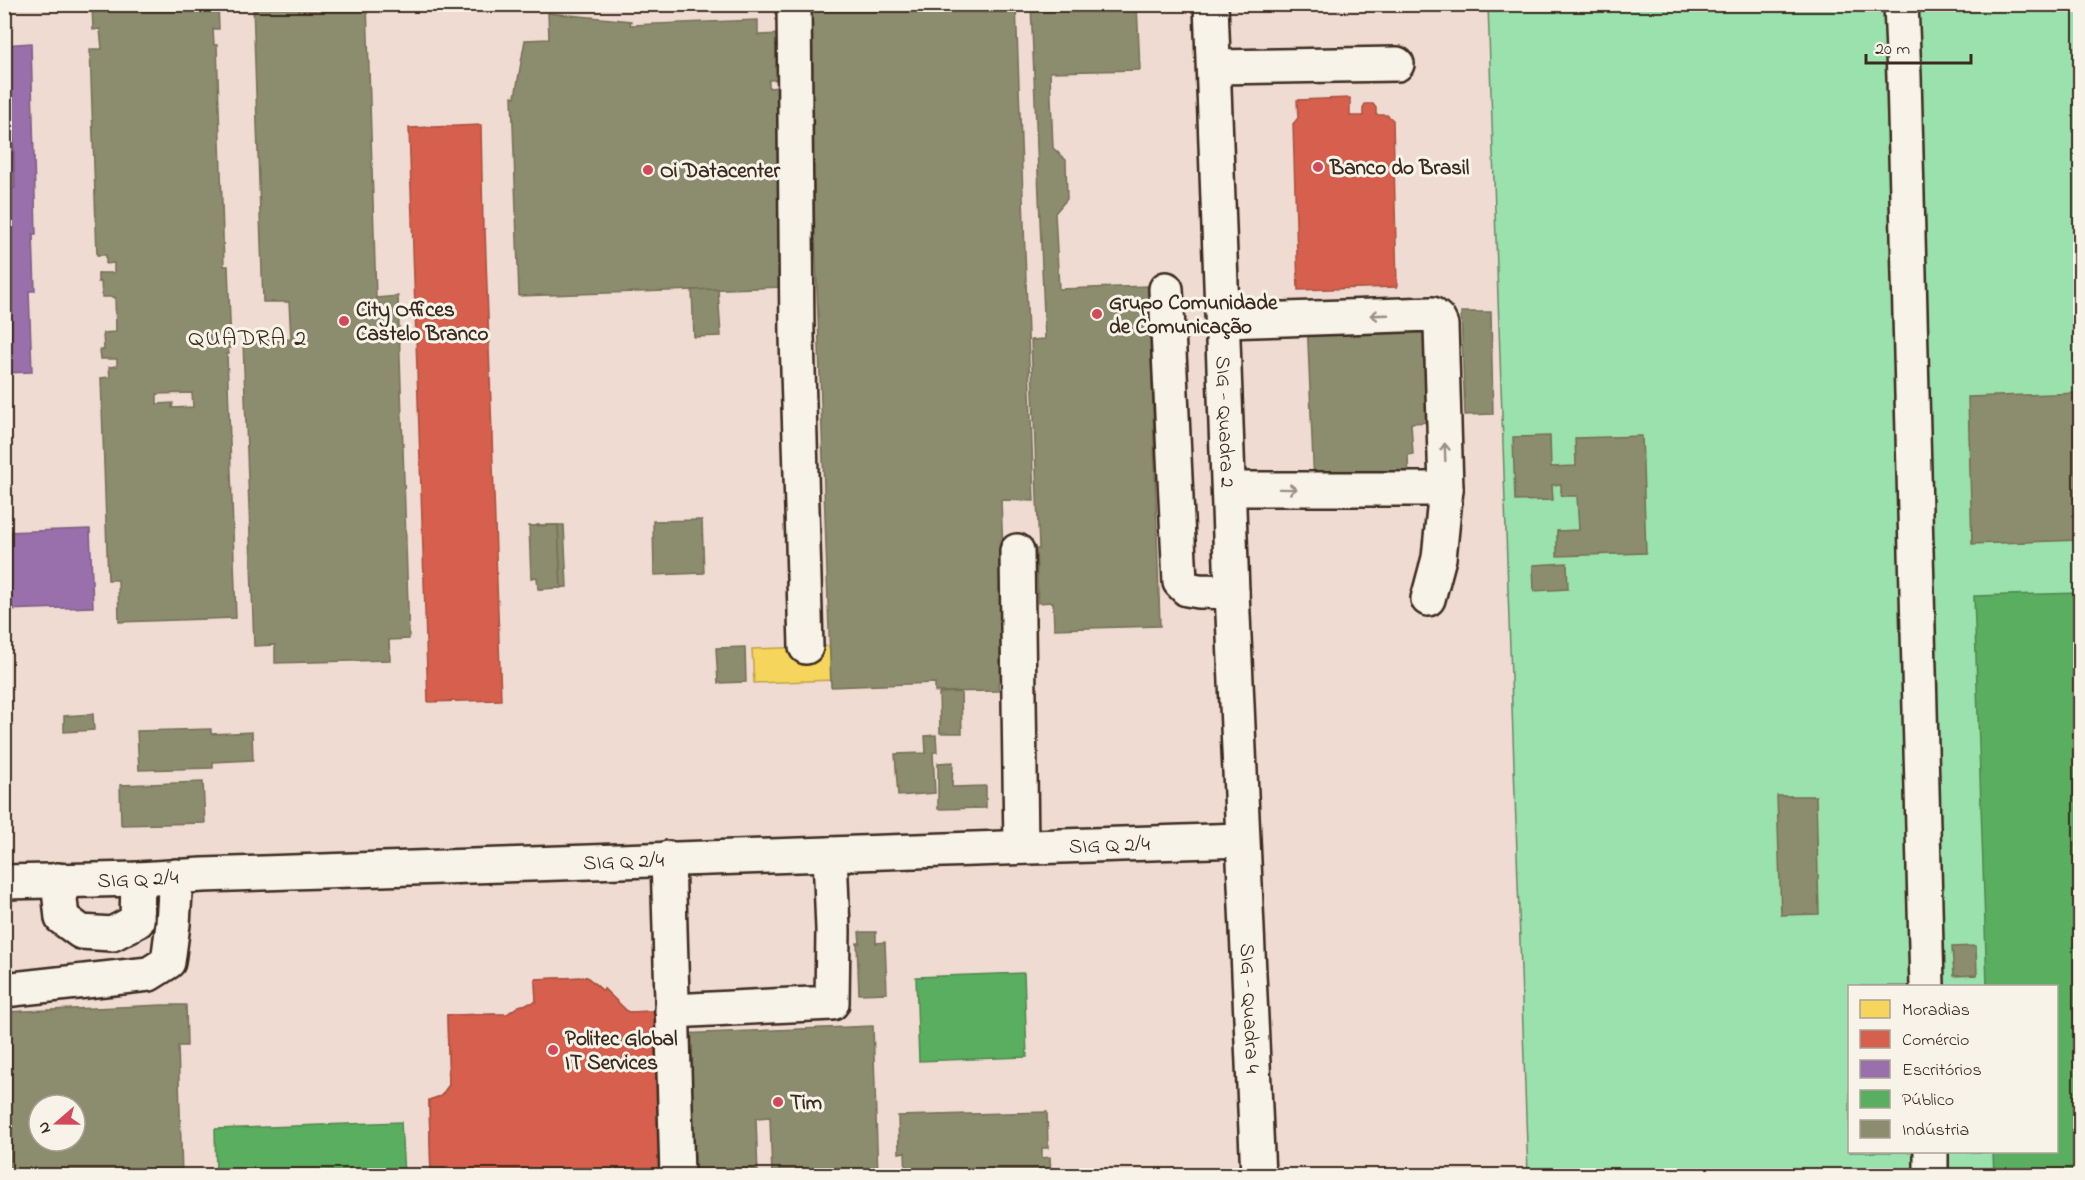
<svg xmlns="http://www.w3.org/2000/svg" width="2085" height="1180" font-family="'Indie Flower',sans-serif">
	<rect width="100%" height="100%" fill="#f7f3e8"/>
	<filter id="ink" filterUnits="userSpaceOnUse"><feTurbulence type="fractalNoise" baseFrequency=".0167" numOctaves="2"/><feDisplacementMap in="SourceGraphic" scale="12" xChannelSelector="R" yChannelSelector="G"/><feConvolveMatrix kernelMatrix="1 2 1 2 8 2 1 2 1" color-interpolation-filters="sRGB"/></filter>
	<g filter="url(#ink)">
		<path fill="#efdbd2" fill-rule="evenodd" d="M 5,5 L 2080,5 L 2080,1175 L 5,1176 ZM 1850,986 L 2056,986 L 2056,1152 L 1850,1152 ZM 39,1105 L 75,1105 L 75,1141 L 39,1141 Z"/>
		<path fill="#9be1ad" stroke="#6b8666" stroke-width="1.5" fill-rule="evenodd" d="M 1488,5 L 2080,5 L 2080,1175 L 1528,1175 ZM 1850,986 L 2056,986 L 2056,1152 L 1850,1152 Z"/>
		<polygon fill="#f6d55c" stroke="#bea249" stroke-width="1.5" points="832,646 834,680 754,683 752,649"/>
		<g fill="#d6604d" stroke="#a8503f" stroke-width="1.5">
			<polygon points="1350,98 1350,116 1363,116 1363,108 1365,104 1373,104 1376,108 1376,115 1387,115 1393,120 1397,287 1298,290 1293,124 1298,118 1297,100"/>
			<polygon points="481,125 483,229 485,229 501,700 428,702 409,128"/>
			<polygon points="587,977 603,991 604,989 628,1012 657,1011 663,1176 431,1176 429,1100 441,1096 449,1085 447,1015 507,1014 519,1006 536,1002 535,979"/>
			<polygon points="587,977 603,991 604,989 628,1012 657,1011 663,1176 431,1176 429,1100 441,1096 449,1085 447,1015 507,1014 519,1006 536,1002 535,979"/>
		</g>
		<g fill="#9970ab" stroke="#7d5b81" stroke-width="1.5">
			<polygon points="31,43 36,234 33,234 35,291 29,291 32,372 4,373 4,45"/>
			<polygon points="4,96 12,96 15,188 4,188"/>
			<polygon points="90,529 93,607 4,610 4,532"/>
		</g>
		<g fill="#5aae61" stroke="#51864d" stroke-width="1.5">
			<polygon points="2080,593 2080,1176 1994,1176 1993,1152 2056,1152 2056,986 1987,986 1974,596"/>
			<polygon points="1024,973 1027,1057 919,1061 916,977"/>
			<polygon points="401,1122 404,1176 216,1176 215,1129"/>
		</g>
		<g fill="#8c8c6e" stroke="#746f56" stroke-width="1.5" fill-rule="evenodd">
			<path d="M 92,4 L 218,4 L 219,29 L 213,29 L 214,45 L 217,45 L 224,266 L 228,266 L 231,348 L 228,347 L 229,354 L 227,354 L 236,618 L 119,622 L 118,580 L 108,580 L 101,378 L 110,377 L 109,367 L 117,366 L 117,359 L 101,359 L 100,350 L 104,350 L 103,333 L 116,332 L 115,297 L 102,297 L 101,282 L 98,282 L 98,273 L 114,273 L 114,263 L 106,264 L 106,255 L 97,255 L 90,49 L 102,49 L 100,29 L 93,30 ZM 192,393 L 193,407 L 172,408 L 173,403 L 157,404 L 157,394 Z"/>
			<polygon points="253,4 367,4 376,298 398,296 405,510 409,639 389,640 390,660 275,663 275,645 254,646 243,341 291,339 289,302 263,302"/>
			<polygon points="807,4 1016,4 1034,501 1001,500 1008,682 998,682 999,691 935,692 935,683 831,687"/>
			<polygon points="1031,4 1137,4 1140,70 1050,72 1053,148 1066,160 1067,199 1055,213 1059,289 1149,286 1160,626 1054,629 1053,602 1038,603 1036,549 1039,549 1031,340 1045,339"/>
			<polygon points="548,13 631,21 630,25 758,20 758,35 782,34 784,79 769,80 769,88 778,87 785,287 519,296 512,96 515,97 525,40 549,39"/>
			<polygon points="718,289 721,336 694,337 692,290"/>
			<polygon points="1461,312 1491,312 1493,414 1465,415"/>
			<polygon points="1445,313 1450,421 1411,423 1413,454 1408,455 1409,482 1314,486 1307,319"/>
			<polygon points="2080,393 2080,540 1972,544 1968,397"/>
			<polygon points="1550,436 1551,467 1576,466 1575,438 1642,436 1646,553 1557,556 1557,531 1579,530 1577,496 1561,496 1561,484 1552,485 1553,500 1515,501 1513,437"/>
			<polygon points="702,520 704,573 654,575 653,521"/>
			<polygon points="537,525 564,525 567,587 540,589"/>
			<polygon points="558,525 561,588 538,589 537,577 531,578 529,526"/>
			<polygon points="1567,563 1568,589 1534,591 1533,565"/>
			<polygon points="745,647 746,682 718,683 716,648"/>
			<polygon points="961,692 962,733 940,733 939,693"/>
			<polygon points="93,714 94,730 64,732 64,716"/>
			<polygon points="211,729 211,734 252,732 253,760 213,762 213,768 139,770 137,731"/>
			<polygon points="936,735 937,752 933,752 935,793 898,796 895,754 926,753 925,736"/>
			<polygon points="953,762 952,787 986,786 986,808 938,809 938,763"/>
			<polygon points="203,782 205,823 121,825 120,785"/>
			<polygon points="1777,796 1816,796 1819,914 1781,915"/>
			<polygon points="859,932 876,932 876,943 885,942 887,993 859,994 857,943 860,943"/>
			<polygon points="1976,946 1977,975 1954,976 1952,947"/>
			<path d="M 163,1005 L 186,1005 L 187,1046 L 178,1046 L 182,1176 L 4,1176 L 4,1012 ZM 39,1105 L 75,1105 L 75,1141 L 39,1141 Z"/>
			<polygon points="873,1026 878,1176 772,1176 770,1117 756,1118 758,1176 683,1176 678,1034"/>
			<polygon points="1047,1112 1048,1148 1042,1148 1042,1158 1050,1157 1051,1176 906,1176 905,1152 899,1153 898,1116"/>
		</g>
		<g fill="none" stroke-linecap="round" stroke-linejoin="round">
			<defs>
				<g id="minor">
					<polyline points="794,4 797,336 806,647"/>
					<path id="s1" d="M 1211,4 L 1232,592 L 1258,1176"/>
					<polyline points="1901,4 1904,77 1927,986"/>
					<polyline points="1214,67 1397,64"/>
					<polyline points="1166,289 1180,582 1187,589 1199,591 1232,592"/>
					<polyline points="1224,321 1432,314 1438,319 1441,325 1446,489 1230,489"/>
					<polyline points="1017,551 1021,847"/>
					<polyline points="1428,599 1439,558 1446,489"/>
					<polyline points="668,858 677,1176"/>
					<polyline points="58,880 62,918 81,932 112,934 137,921 138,879"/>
					<path id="s2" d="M 4,882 L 138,879 L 203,875 L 1242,840"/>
					<polyline points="4,990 149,974 168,962 173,924 176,876"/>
					<polyline points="672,1011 832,1003 833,930 830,854"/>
					<polyline points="1931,1152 1931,1176"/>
				</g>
			</defs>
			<use href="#minor" stroke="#3b2a1e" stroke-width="38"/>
			<use href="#minor" stroke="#f7f3e8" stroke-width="33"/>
		</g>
		<defs><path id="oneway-shaft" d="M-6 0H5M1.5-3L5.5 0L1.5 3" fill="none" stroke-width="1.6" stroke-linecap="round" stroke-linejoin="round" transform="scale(1.5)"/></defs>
		<g stroke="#998e83">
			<use href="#oneway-shaft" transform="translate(1379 315) rotate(178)"/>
			<use href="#oneway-shaft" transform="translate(1445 452) rotate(-92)"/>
			<use href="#oneway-shaft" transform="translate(1288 489) rotate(1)"/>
		</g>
	</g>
	<g fill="#d1495b" stroke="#f7f3e8" stroke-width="2">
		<circle cx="1318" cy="167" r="6"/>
		<circle cx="648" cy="170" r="6"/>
		<circle cx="1097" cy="314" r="6"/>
		<circle cx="344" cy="321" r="6"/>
		<circle cx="553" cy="1050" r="6"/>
		<circle cx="778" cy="1102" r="6"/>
	</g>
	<g text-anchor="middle" stroke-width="6" stroke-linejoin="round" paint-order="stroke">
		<g font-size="21" font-weight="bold" fill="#3b2a1e" stroke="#f7f3e8" text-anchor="start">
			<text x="1330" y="174">Banco do Brasil</text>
			<text x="660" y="177">Oi Datacenter</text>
			<text x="1109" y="309">Grupo Comunidade<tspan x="1109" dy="24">de Comunicação</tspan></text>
			<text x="356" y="316">City Offices<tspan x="356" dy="24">Castelo Branco</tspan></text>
			<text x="565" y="1045">Politec Global<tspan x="565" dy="24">IT Services</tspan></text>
			<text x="790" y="1109">Tim</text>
		</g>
		<g font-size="21" fill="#3b2a1e" stroke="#f7f3e8">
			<text dy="7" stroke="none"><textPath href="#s1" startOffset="418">SIG - Quadra 2</textPath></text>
			<text dy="7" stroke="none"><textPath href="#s2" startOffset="1106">SIG Q 2/4</textPath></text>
			<text dy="7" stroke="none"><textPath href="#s2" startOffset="620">SIG Q 2/4</textPath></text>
			<text dy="7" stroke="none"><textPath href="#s2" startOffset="134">SIG Q 2/4</textPath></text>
			<text dy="7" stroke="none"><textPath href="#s1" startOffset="1005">SIG - Quadra 4</textPath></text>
		</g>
		<g font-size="24" letter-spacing="1.5" fill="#3b2a1e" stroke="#f7f3e8">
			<text x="248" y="345">QUADRA 2</text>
		</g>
	</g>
	<rect width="2085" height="1180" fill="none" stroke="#f7f3e8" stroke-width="24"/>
	<rect x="12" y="12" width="2061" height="1156" fill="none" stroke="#3b2a1e" stroke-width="2" filter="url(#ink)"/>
	<rect x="1848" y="985" width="210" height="168" fill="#f7f3e8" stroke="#aca397" stroke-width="1.5"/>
	<rect x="1860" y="1000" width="30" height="18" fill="#f6d55c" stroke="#aca397" stroke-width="1.5"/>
	<text x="1902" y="1015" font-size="18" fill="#3b2a1e">Moradias</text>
	<rect x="1860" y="1030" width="30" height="18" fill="#d6604d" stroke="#aca397" stroke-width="1.5"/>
	<text x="1902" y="1045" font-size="18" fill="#3b2a1e">Comércio</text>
	<rect x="1860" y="1060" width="30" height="18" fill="#9970ab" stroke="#aca397" stroke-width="1.5"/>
	<text x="1902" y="1075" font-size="18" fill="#3b2a1e">Escritórios</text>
	<rect x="1860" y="1090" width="30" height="18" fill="#5aae61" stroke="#aca397" stroke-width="1.5"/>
	<text x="1902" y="1105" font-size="18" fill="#3b2a1e">Público</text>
	<rect x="1860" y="1120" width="30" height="18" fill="#8c8c6e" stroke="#aca397" stroke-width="1.5"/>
	<text x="1902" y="1135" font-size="18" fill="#3b2a1e">Indústria</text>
	<g transform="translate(57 1123) rotate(250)"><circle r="28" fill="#f7f3e8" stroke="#aca397" stroke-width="1.5"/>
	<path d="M0-4.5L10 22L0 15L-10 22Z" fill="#d1495b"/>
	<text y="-9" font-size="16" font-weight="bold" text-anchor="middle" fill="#3b2a1e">N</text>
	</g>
	<path d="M1866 54v9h105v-9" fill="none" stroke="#3b2a1e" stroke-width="3"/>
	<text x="1875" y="54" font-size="18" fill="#3b2a1e" stroke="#f7f3e8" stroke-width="4.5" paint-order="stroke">20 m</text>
</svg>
